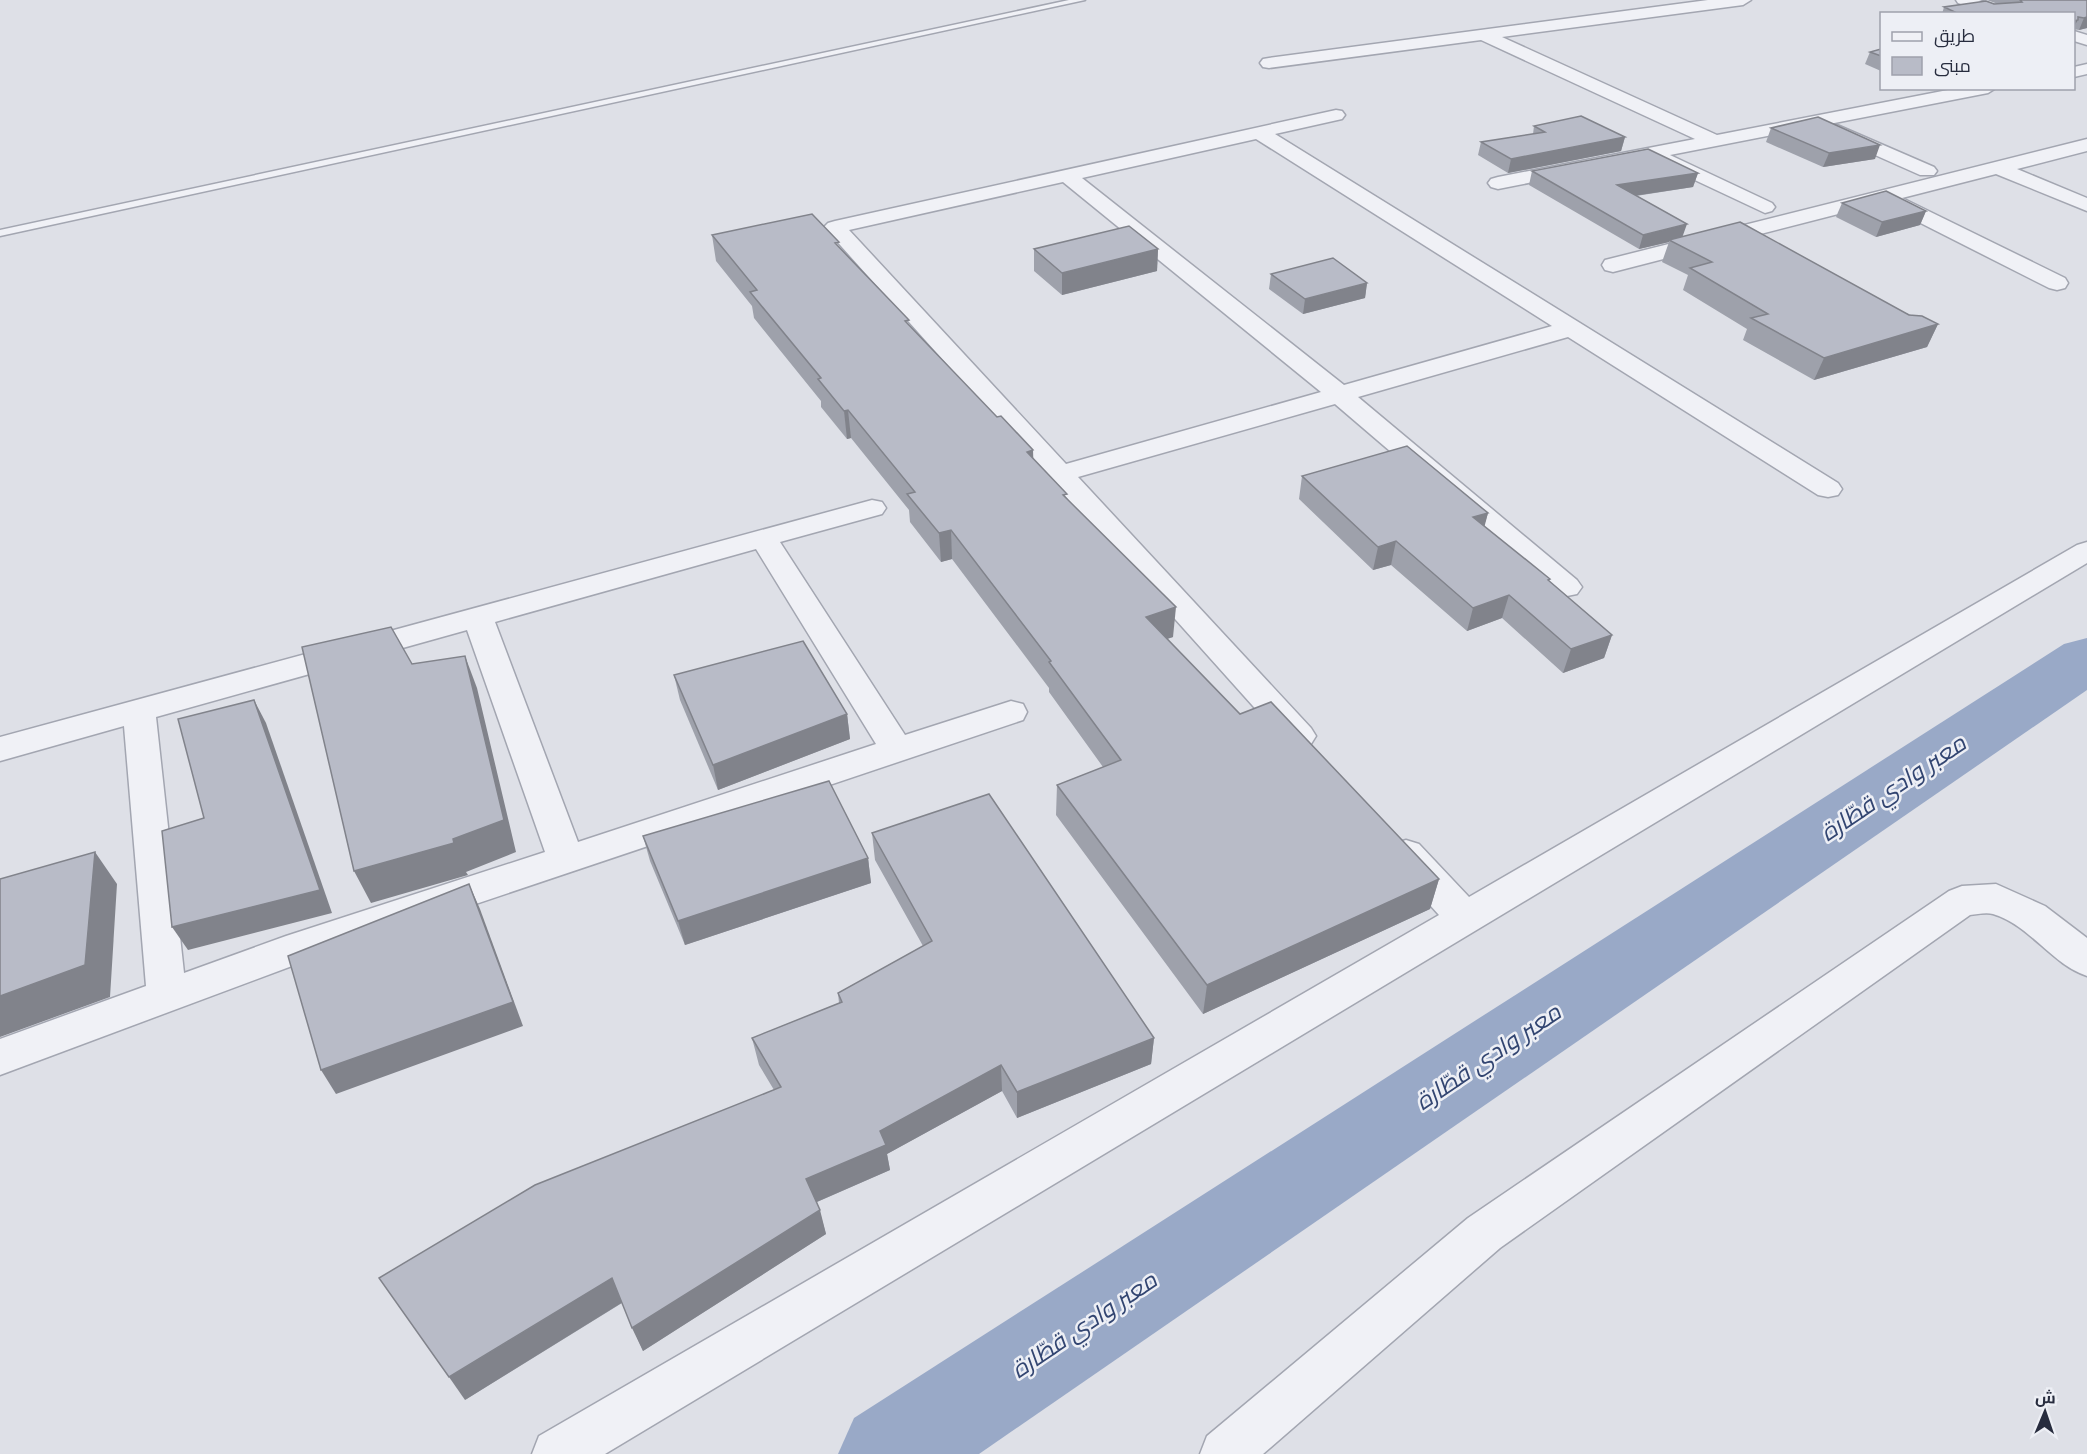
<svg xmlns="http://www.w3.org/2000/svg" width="2087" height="1454" font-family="'Golos Text',Cairo,sans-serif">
	<rect width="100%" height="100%" fill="#dee0e7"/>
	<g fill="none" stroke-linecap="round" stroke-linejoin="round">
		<polygon fill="#99a9c7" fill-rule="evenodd" points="2087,638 2087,690 979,1454 838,1454 854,1418 2064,644"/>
		<defs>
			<polygon id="lane" points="1069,0 1085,0 0,236 0,230"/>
			<g id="street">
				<polygon points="1708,0 1751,0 1743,5 1502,37 1717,135 1958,88 1996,88 1988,93 1670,155 1772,203 1775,207 1772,211 1765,213 1650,159 1498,189 1491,187 1488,183 1491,179 1498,177 1695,139 1481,40 1269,68 1263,67 1260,63 1263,59 1269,58"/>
				<polygon points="1956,0 1979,0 2012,11 2014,14 1989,14 1958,3"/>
				<polygon points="2074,31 2087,35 2087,45 2074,41"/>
				<polygon points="2087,64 2087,74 2074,77 2074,67"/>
				<path d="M 1336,110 L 1342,111 L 1345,115 L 1342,119 L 1275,134 L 1838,483 L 1842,489 L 1838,495 L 1828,497 L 1818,495 L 1568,337 L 1358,397 L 1577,580 L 1582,587 L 1577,594 L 1567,596 L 1557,594 L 1335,404 L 1078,477 L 1311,728 L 1316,736 L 1311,744 L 1299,748 L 1287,744 L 824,227 L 828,223 L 835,221 ZM 1256,139 L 1552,326 L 1344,385 L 1082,178 ZM 1063,182 L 1321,392 L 1066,464 L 849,230 Z"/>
				<polygon points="1837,125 1934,167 1937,171 1934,175 1920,175 1830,135 1828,131 1830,127"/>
				<polygon points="2087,139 2087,151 2017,169 2087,198 2087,211 1996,174 1902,198 2065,278 2068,283 2065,288 2057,290 2049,288 1881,203 1613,272 1605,270 1602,265 1605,260"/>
				<path d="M 872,500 L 882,502 L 886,508 L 882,514 L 780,542 L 905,735 L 1011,701 L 1023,704 L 1027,712 L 1023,720 L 300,963 L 0,1075 L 0,1039 L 146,986 L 124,726 L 0,761 L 0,737 ZM 756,549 L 876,744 L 578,842 L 495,622 ZM 467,630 L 545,852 L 286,936 L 184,973 L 156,717 Z"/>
				<polygon points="2087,542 2087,563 605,1454 532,1454 539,1436 1439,915 1393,864 1388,854 1393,844 1406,840 1419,844 1469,897 2077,545"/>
				<path d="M 1996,884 L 2045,906 L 2087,938 L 2087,976 C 2051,964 2030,925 1993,914 C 1987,912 1977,914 1970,915 L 1500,1248 L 1263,1454 L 1200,1454 L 1207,1436 L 1468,1218 L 1949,891 L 1962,886 Z"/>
			</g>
		</defs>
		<use href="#lane" stroke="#a3a6b1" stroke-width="3"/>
		<use href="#street" stroke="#a3a6b1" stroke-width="3"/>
		<use href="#lane" fill="#f0f1f6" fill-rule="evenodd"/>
		<use href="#street" fill="#f0f1f6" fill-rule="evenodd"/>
	</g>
	<g fill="#9ea1ab">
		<polygon points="1987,0 2087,0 2087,28 2079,30 2073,29 2073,14 1942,14 1944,7 1998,4"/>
		<polygon points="1881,49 1881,71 1865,64 1870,52"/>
		<polygon points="1534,126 1625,137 1621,151 1508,173 1478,155 1481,142 1533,134"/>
		<polygon points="1771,128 1875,159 1823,167 1766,142"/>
		<polygon points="1532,171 1698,173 1693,187 1636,196 1683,237 1938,324 1927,347 1814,380 1743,340 1747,329 1683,290 1688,275 1662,262 1669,242 1639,249 1529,185"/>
		<polygon points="1842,203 1926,211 1920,225 1876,237 1836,217"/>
		<polygon points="712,235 840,248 909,325 1033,459 1067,498 1173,637 1167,639 1240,714 1439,879 1430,909 1203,1014 1056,815 1057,785 1103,767 1049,692 1049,688 952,559 941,562 910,522 909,510 851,438 847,439 821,407 821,401 754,318 752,306 716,261"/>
		<polygon points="1034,249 1158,249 1157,271 1062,295 1034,271"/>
		<polygon points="1271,274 1367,283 1365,298 1303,314 1269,289"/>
		<polygon points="1302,476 1488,513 1484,526 1612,635 1604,658 1563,673 1502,618 1467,631 1391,565 1373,570 1299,499"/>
		<polygon points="674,675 847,714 850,739 718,790 680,700"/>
		<polygon points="872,833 1154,1038 1151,1064 1017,1118 1002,1091 887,1154 890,1170 817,1202 826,1234 643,1351 622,1303 465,1400 774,1090 759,1065 752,1038 839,1003 838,993 923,946 875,860"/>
		<polygon points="643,836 868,858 871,883 685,945 650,861"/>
	</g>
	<g fill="#81838b">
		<polygon points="2087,17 2087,28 2079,30 2084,18"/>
		<polygon points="2078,20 2073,28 2073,21"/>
		<polygon points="1625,137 1621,151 1508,173 1511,159"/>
		<polygon points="1880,145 1875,159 1823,167 1829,153"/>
		<polygon points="1698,173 1693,187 1613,199 1617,185"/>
		<polygon points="1926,211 1920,225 1876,237 1882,222"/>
		<polygon points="1687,224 1682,238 1669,240 1669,242 1639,249 1643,235"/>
		<polygon points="1158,249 1157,271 1062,295 1062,273"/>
		<polygon points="1367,283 1365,298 1303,314 1305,299"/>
		<polygon points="1938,324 1927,347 1814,380 1824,358"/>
		<polygon points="848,410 851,438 847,439 844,411"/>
		<polygon points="1033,450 1034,479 1027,452"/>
		<polygon points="1488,513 1482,536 1473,517"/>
		<polygon points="951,530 952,559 941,562 939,533"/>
		<polygon points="1396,541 1391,565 1373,570 1378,547"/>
		<polygon points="1509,595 1502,618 1467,631 1473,608"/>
		<polygon points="1176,607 1173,637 1144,646 1146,617"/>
		<polygon points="1612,635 1604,658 1563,673 1571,649"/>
		<polygon points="465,656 477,688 516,852 466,872 468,875 371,903 354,871 453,839"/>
		<polygon points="254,700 266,723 332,913 188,950 172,927"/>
		<polygon points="847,714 850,739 718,790 713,765"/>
		<polygon points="95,852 117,884 110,997 0,1037 0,996"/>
		<polygon points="868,858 871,883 685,945 678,921"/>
		<polygon points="1439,879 1430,909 1203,1014 1207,985"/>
		<polygon points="469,884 480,909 523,1026 336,1094 321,1070"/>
		<polygon points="1154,1038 1151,1064 1017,1118 1017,1092"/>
		<polygon points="1001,1065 1002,1091 887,1154 890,1170 812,1204 806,1179 880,1131"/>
		<polygon points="820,1210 826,1234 643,1351 632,1328"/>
		<polygon points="612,1278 623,1302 465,1400 449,1377"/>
	</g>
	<g fill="#b8bbc7" stroke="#81838b" stroke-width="1.5">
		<polygon points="2020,0 2087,0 2087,17 2084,18 2078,17 2078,20 2073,21 2073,14 1959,14 1944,7 1986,1 1994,4 2022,2"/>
		<polygon points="1881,49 1881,56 1870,52"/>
		<polygon points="1581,116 1625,137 1511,159 1481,142 1545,132 1534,126"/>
		<polygon points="1818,117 1880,145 1829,153 1771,128"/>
		<polygon points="1648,149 1698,173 1617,185 1687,224 1643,235 1532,171"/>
		<polygon points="1886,191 1926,211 1882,222 1842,203"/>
		<polygon points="812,214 839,242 835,243 909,320 905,321 997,417 1001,416 1033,450 1027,452 1067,494 1063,495 1176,607 1146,617 1240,714 1271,702 1439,879 1207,985 1057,785 1121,760 1049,662 1051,661 951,530 939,533 907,494 915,492 848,410 844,411 818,379 821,378 750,292 757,290 712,235"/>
		<polygon points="1740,222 1909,315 1922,316 1938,324 1824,358 1751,318 1768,314 1690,268 1712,262 1669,240"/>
		<polygon points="1129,226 1158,249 1062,273 1034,249"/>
		<polygon points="1333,258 1367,283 1305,299 1271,274"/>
		<polygon points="1407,446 1488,513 1473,517 1550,579 1548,580 1612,635 1571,649 1509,595 1473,608 1396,541 1378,547 1302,476"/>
		<polygon points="391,627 412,664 465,656 504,820 453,839 454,843 354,871 302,647"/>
		<polygon points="803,641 847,714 713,765 674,675"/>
		<polygon points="254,700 320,890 172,927 162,831 204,818 178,719"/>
		<polygon points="829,781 868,858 678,921 643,836"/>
		<polygon points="989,794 1154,1038 1017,1092 1001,1065 880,1131 886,1145 806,1179 820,1210 632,1328 612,1278 449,1377 379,1278 535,1185 781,1087 752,1038 842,1002 838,993 932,941 872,833"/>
		<polygon points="95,852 85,965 0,996 0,879"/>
		<polygon points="469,884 513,1002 321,1070 288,956"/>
	</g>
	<g text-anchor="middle" stroke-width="5" stroke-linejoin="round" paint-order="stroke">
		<g font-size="24" font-style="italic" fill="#324571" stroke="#edeff5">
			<text transform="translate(1893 788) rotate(-34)" y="8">معبر وادي قطّارة</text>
			<text transform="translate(1488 1057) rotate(-34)" y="8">معبر وادي قطّارة</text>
			<text transform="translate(1084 1325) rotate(-34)" y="8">معبر وادي قطّارة</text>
		</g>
	</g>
	<rect x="1880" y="12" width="195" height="78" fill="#edeff5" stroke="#9ea1ac" stroke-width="1.5"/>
	<rect x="1892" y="32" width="30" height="9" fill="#f0f1f6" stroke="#9ea1ac" stroke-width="1.5"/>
	<text x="1934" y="42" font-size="18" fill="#272c3e">طريق</text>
	<rect x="1892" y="57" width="30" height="18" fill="#b8bbc7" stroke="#9ea1ac" stroke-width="1.5"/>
	<text x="1934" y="72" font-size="18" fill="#272c3e">مبنى</text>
	<g transform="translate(2045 1412) rotate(2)" stroke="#edeff5" stroke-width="4.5" paint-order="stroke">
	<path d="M0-4.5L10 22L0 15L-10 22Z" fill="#272c3e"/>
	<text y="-9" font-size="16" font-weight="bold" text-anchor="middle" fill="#272c3e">ش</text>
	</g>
</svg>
